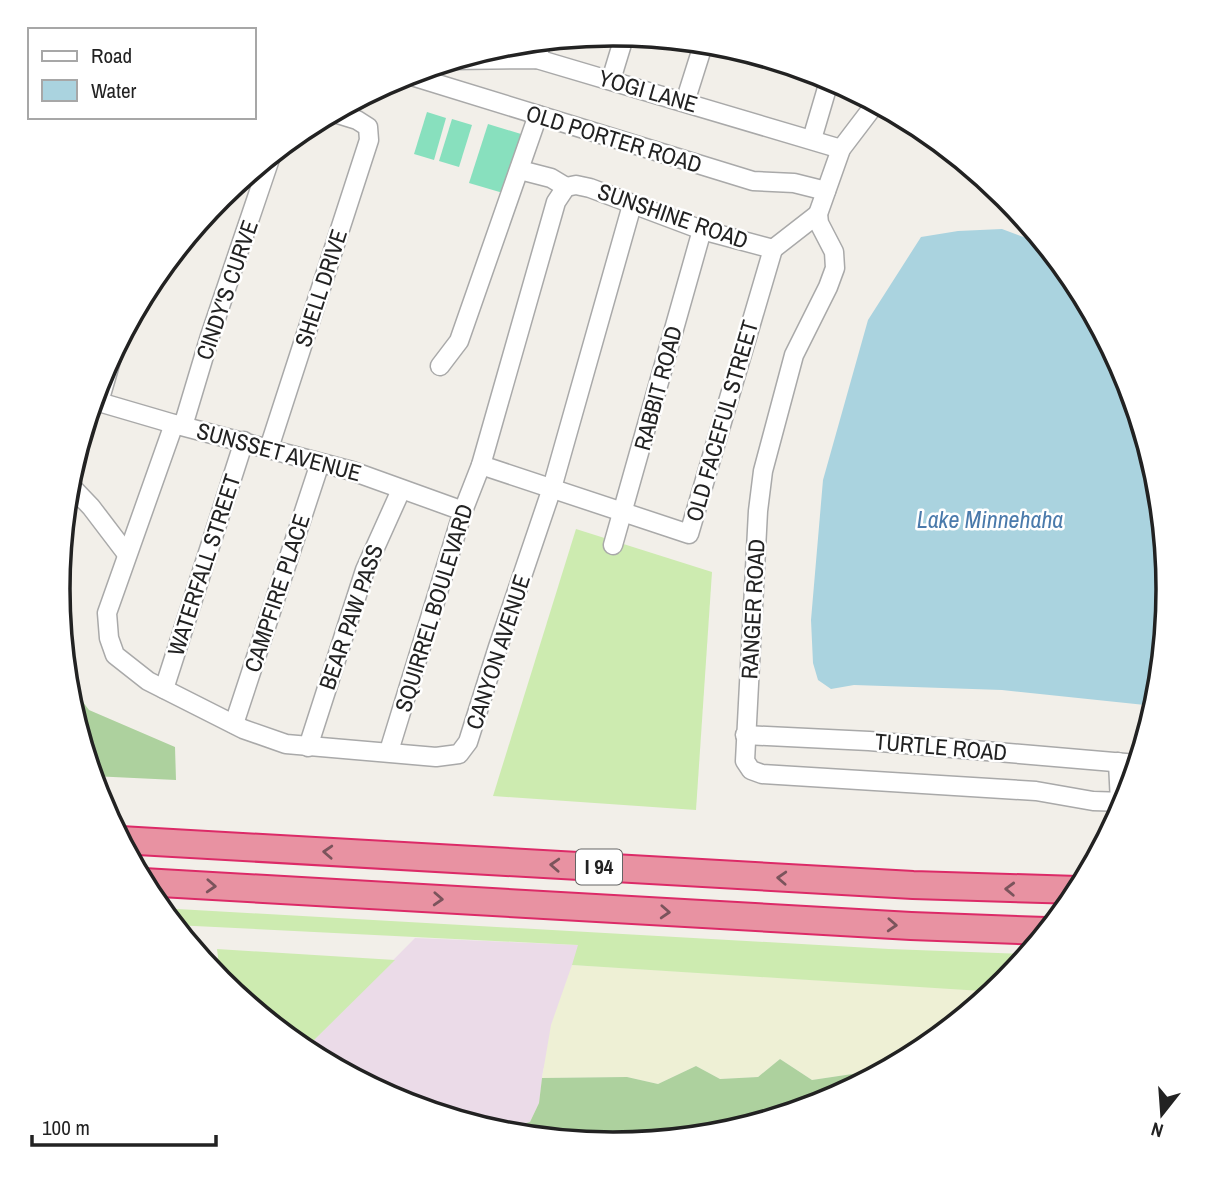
<svg xmlns="http://www.w3.org/2000/svg" width="1225" height="1177" font-family="'Archivo Narrow',sans-serif">
	<rect width="100%" height="100%" fill="#f2efe9"/>
	<polygon fill="#ebdbe8" points="415,938 579,945 543,1071 539,1103 530,1122 498,1131 400,1101 304,1050"/>
	<polygon fill="#eef0d5" points="572,965 993,991 921,1050 870,1077 859,1073 812,1080 780,1059 758,1077 720,1079 696,1066 658,1084 627,1077 542,1078 551,1025"/>
	<g fill="#cdebb0">
		<polygon points="576,529 712,572 696,810 493,796"/>
		<polygon points="160,908 889,949 1027,954 1005,981 993,991 982,991 572,965 578,945 174,925"/>
		<polygon points="217,949 395,960 304,1050 221,982"/>
	</g>
	<g fill="#add19e">
		<polygon points="66,680 89,710 175,747 176,780 92,776 68,696"/>
		<polygon points="780,1059 812,1080 859,1073 870,1077 825,1102 720,1133 602,1143 498,1131 530,1122 539,1103 542,1078 627,1077 658,1084 696,1066 720,1079 758,1077"/>
	</g>
	<g fill="#88e0be">
		<polygon points="427,112 446,118 434,160 414,154"/>
		<polygon points="452,119 472,125 459,167 439,161"/>
		<polygon points="488,124 521,134 503,193 469,183"/>
	</g>
	<polygon fill="#aad3df" points="1002,229 1045,245 1074,280 1126,376 1157,481 1168,589 1157,697 1154,708 1145,705 1002,690 854,685 831,689 818,680 813,663 811,620 823,480 868,320 921,237 958,231"/>
	<g fill="none" stroke-linecap="round" stroke-linejoin="round">
		<defs>
			<g id="minor">
				<polyline points="537,59 542,40"/>
				<polyline points="452,60 537,59 841,149"/>
				<polyline points="405,74 753,181 794,183 826,191"/>
				<polyline points="611,80 625,34"/>
				<polyline points="685,102 704,42"/>
				<polyline points="876,103 841,149 818,214 819,223 834,252 835,268 828,287 794,355 763,471 758,511 745,761 751,770 762,774 1036,791 1093,801 1125,802"/>
				<polyline points="812,139 830,78"/>
				<polyline points="520,170 551,178 566,187 576,185 590,188 702,230 773,249"/>
				<polyline points="773,249 818,214"/>
				<polyline points="440,366 459,341 538,115"/>
				<polyline points="92,400 174,424 352,471 463,511"/>
				<polyline points="99,402 114,350"/>
				<polyline points="174,424 107,613 109,638 115,655 148,681 243,729 286,744 436,757 459,754 468,742 498,647 552,488 632,205"/>
				<polyline points="183,426 210,336 272,153"/>
				<polyline points="269,448 369,140 368,127 357,120 331,112"/>
				<polyline points="481,465 689,534 773,249"/>
				<polyline points="68,483 91,507 126,553"/>
				<polyline points="613,545 702,230"/>
				<polyline points="164,689 244,441"/>
				<polyline points="234,724 320,463"/>
				<polyline points="745,735 869,741 1137,764"/>
				<polyline points="308,747 365,570 401,490"/>
				<polyline points="389,751 463,511 481,465 556,202 566,187"/>
				<polyline points="1118,762 1120,803"/>
			</g>
			<g id="highway">
				<polyline points="120,840 913,885 1078,890"/>
				<polyline points="143,882 911,926 1046,931"/>
			</g>
		</defs>
		<use href="#minor" stroke="#a9a9a9" stroke-width="21"/>
		<use href="#highway" stroke="#dc2a67" stroke-width="30"/>
		<use href="#minor" stroke="#fff" stroke-width="18"/>
		<use href="#highway" stroke="#e892a2" stroke-width="26"/>
	</g>
	<defs><path id="oneway-chevron" d="M-2-3.5L2.5 0L-2 3.5" fill="none" stroke-width="1.6" stroke-linecap="round" stroke-linejoin="round" transform="scale(1.75)"/></defs>
	<g stroke="#7b545c">
		<use href="#oneway-chevron" transform="translate(328 852) rotate(-177)"/>
		<use href="#oneway-chevron" transform="translate(555 865) rotate(-177)"/>
		<use href="#oneway-chevron" transform="translate(782 878) rotate(-177)"/>
		<use href="#oneway-chevron" transform="translate(211 886) rotate(3)"/>
		<use href="#oneway-chevron" transform="translate(1010 889) rotate(-178)"/>
		<use href="#oneway-chevron" transform="translate(438 899) rotate(3)"/>
		<use href="#oneway-chevron" transform="translate(665 912) rotate(3)"/>
		<use href="#oneway-chevron" transform="translate(892 925) rotate(3)"/>
	</g>
	<g text-anchor="middle" stroke-width="5" stroke-linejoin="round" paint-order="stroke">
		<rect fill="#fff" stroke="#646464" stroke-width="2" x="576" y="849.5" width="46" height="35" rx="5"/>
		<g font-size="21" font-weight="bold" fill="#222">
			<text x="599" y="874">I 94</text>
		</g>
		<g font-size="23" fill="#222" stroke="#fff">
			<text transform="translate(648 91) rotate(16)" y="8">YOGI LANE</text>
			<text transform="translate(614 139) rotate(17)" y="8">OLD PORTER ROAD</text>
			<text transform="translate(673 216) rotate(19)" y="8">SUNSHINE ROAD</text>
			<text transform="translate(321 288) rotate(-72)" y="8">SHELL DRIVE</text>
			<text transform="translate(227 290) rotate(-71)" y="8">CINDY'S CURVE</text>
			<text transform="translate(658 388) rotate(-75)" y="8">RABBIT ROAD</text>
			<text transform="translate(722 421) rotate(-74)" y="8">OLD FACEFUL STREET</text>
			<text transform="translate(279 452) rotate(15)" y="8">SUNSSET AVENUE</text>
			<text transform="translate(204 565) rotate(-72)" y="8">WATERFALL STREET</text>
			<text transform="translate(277 593) rotate(-72)" y="8">CAMPFIRE PLACE</text>
			<text transform="translate(434 608) rotate(-73)" y="8">SQUIRREL BOULEVARD</text>
			<text transform="translate(753 609) rotate(-87)" y="8">RANGER ROAD</text>
			<text transform="translate(351 617) rotate(-71)" y="8">BEAR PAW PASS</text>
			<text transform="translate(498 652) rotate(-72)" y="8">CANYON AVENUE</text>
			<text transform="translate(941 747) rotate(5)" y="8">TURTLE ROAD</text>
		</g>
		<g font-size="24" font-style="italic" fill="#4a7aab" stroke="#fff">
			<text x="990" y="528">Lake Minnehaha</text>
		</g>
	</g>
	<path d="M0 0H1225V1177H0ZM70 589a543 543 0 1 1 1086 0a543 543 0 1 1-1086 0Z" fill="#fff" fill-rule="evenodd"/>
	<path fill="none" stroke="#222" stroke-width="3.5" d="M70 589a543 543 0 1 1 1086 0a543 543 0 1 1-1086 0Z"/>
	<rect x="28" y="28" width="228" height="91" fill="#ffffff" stroke="#a7a7a7" stroke-width="2"/>
	<rect x="42" y="51" width="35" height="10" fill="#ffffff" stroke="#a7a7a7" stroke-width="2"/>
	<text x="91" y="63" font-size="21" fill="#222222">Road</text>
	<rect x="42" y="80" width="35" height="21" fill="#aad3df" stroke="#a7a7a7" stroke-width="2"/>
	<text x="91" y="98" font-size="21" fill="#222222">Water</text>
	<g transform="translate(1162 1114) rotate(197)" stroke="#ffffff" stroke-width="5" paint-order="stroke">
	<path d="M0-5L12 26L0 18L-12 26Z" fill="#222222"/>
	<text y="-10" font-size="19" font-weight="bold" text-anchor="middle" fill="#222222">N</text>
	</g>
	<path d="M32 1135v10h184v-10" fill="none" stroke="#222222" stroke-width="3.5"/>
	<text x="42" y="1135" font-size="21" fill="#222222" stroke="#ffffff" stroke-width="5" paint-order="stroke">100 m</text>
</svg>
